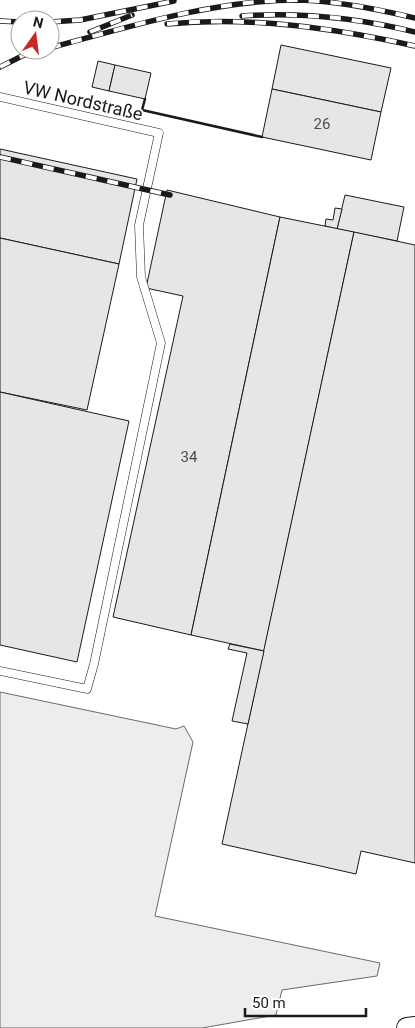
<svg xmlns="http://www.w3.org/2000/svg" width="415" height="1028" font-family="Roboto,sans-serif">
	<rect width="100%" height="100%" fill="#fff"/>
	<polygon fill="#ededed" stroke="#6a6a6a" points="0,692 176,729 184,726 193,742 155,916 380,963 377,976 282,990 276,1015 202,1028 0,1028"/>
	<g fill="#e6e6e6" stroke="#1a1a1a">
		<polygon points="281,45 391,68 381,112 272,89"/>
		<polygon points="98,61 115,65 109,91 92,87"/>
		<polygon points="115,65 151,73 145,99 109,91"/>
		<polygon points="272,89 381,112 371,160 262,137"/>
		<polygon points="0,149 137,179 119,264 0,238"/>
		<polygon points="167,190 280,217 191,635 113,617 183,296 146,288"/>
		<polygon points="345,195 404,207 397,241 337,229"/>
		<polygon points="335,208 342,209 337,229 325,226 326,219 333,220"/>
		<polygon points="280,217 354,232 264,651 191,635"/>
		<polygon points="354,232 415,245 415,863 361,851 356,874 222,844"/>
		<polygon points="0,238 119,264 87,410 0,392"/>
		<polygon points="0,392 129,421 77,662 0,645"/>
		<polygon points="230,644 264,651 248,724 232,721 247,653 228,649"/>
	</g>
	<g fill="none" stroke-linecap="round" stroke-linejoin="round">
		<defs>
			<polyline id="lane" points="0,97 159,133 139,225 141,277 161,343 94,664 87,689 0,671"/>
			<polyline id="secondary" points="407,1028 415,1027"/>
		</defs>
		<use href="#lane" stroke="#1a1a1a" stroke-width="9"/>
		<use href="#secondary" stroke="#1a1a1a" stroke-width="22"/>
		<use href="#lane" stroke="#fff" stroke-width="8"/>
		<use href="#secondary" stroke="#fff" stroke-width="20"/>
		<defs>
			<g id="rail">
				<path d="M 242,16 C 300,12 358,18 415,32"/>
				<polyline points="0,21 20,22"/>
				<polyline points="50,22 80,20 174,1"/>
				<path d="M 167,24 C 250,16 334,28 415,46"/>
				<polyline points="90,32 132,15"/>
				<path d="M 50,48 C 131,26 215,0 299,0 C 338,1 377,9 415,18"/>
				<polyline points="0,67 24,55 42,50"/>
				<polyline points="0,157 170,195"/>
			</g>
		</defs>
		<use href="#rail" stroke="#1a1a1a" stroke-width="5.5"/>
		<use href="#rail" stroke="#fff" stroke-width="4" stroke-dasharray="11" stroke-linecap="butt"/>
		<polyline stroke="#1a1a1a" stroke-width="2.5" points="145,99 142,110 262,137"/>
	</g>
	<g text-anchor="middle" stroke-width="4" stroke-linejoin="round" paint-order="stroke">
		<g font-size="15" fill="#4d4d4d">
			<text x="322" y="129">26</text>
			<text x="189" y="462">34</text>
		</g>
		<g font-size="18" fill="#1a1a1a" stroke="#fff">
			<text transform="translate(83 101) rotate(13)" y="6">VW Nordstraße</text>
		</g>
	</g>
	<g transform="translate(35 35) rotate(14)"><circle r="24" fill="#ffffff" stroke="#a3a3a3"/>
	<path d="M0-4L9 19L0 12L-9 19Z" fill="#c62828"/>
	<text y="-8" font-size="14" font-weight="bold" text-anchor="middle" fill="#1a1a1a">N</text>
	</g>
	<path d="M245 1008v8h121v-8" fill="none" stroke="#1a1a1a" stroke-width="2.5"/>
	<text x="252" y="1008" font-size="15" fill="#1a1a1a" stroke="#ffffff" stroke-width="4" paint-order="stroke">50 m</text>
</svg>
